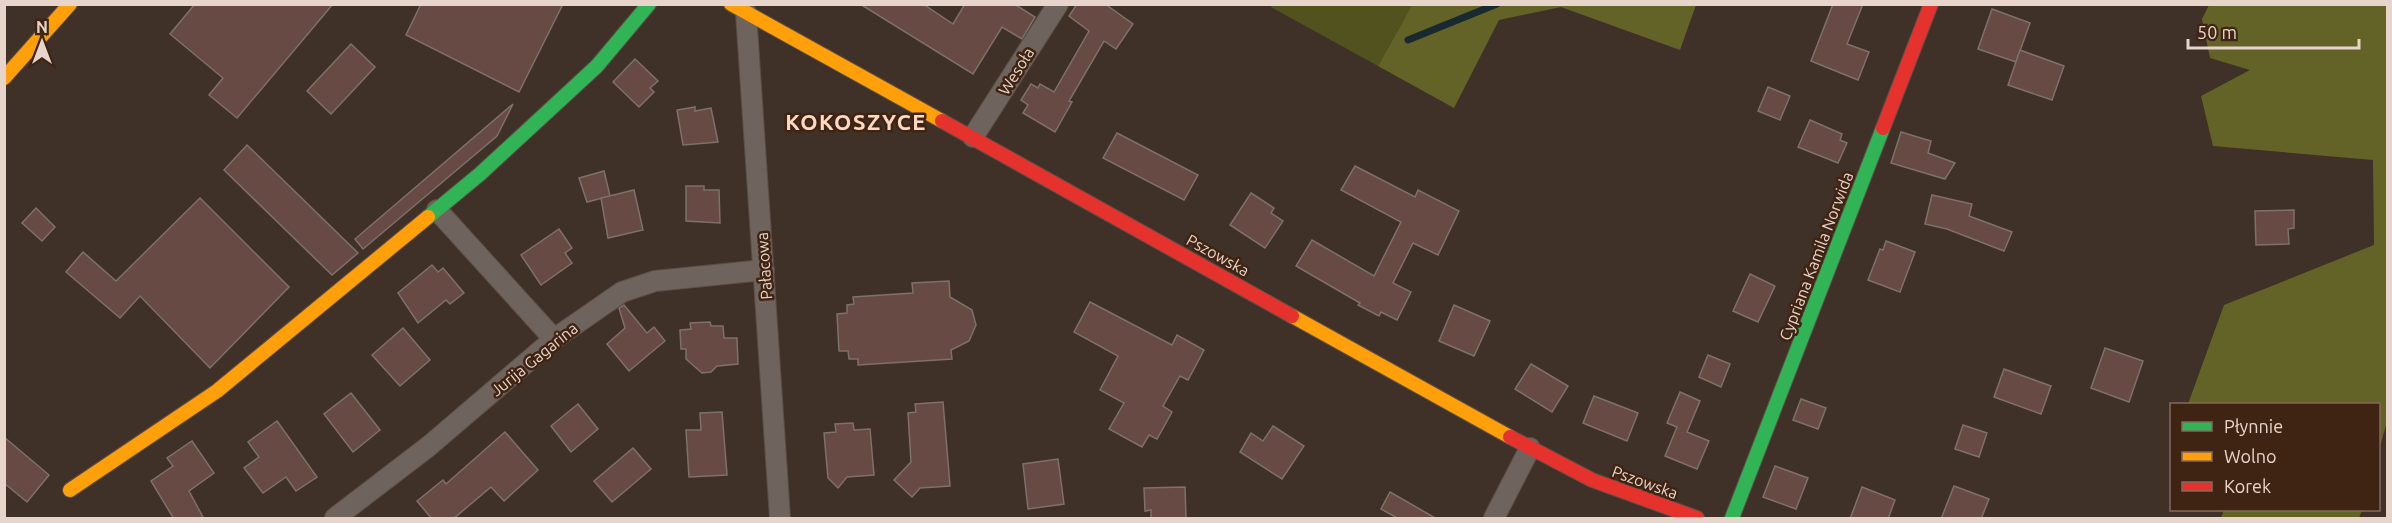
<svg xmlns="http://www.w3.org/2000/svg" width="2392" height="523" font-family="Ubuntu,sans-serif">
	<rect width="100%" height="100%" fill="#403128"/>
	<polygon fill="#51521d" points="1273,4 1412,5 1378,66 1271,7"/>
	<g fill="#636327">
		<polygon points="1412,5 1412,4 1696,5 1680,50 1561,7 1499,20 1454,108 1378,66"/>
		<polygon points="2209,5 2387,5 2388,418 2379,450 2378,404 2188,404 2224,305 2374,245 2373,160 2213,146 2201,96 2250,70 2210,58 2202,19"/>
		<polygon points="2224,510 2362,510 2359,518 2221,518"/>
	</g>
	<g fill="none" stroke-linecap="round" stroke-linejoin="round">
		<polyline stroke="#192930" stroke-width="7" points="1408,40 1497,4"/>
	</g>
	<g fill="#664a43" stroke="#7e706a" stroke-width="1.5">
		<polygon points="195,4 333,4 237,118 209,95 223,78 170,34"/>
		<polygon points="421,4 563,4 519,92 406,35"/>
		<polygon points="860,4 923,4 953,24 965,4 1014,4 1035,17 1022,39 1002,27 973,74"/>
		<polygon points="1077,4 1105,4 1133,24 1116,49 1104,41 1069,101 1072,102 1055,132 1023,113 1028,105 1021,100 1031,84 1038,88 1040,84 1054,92 1089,31 1069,16"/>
		<polygon points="1833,4 1863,4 1847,44 1869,52 1858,80 1811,61"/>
		<polygon points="1992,9 2030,23 2016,62 1978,49"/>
		<polygon points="351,44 375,67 331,114 307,91"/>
		<polygon points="2020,50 2064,66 2052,100 2008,85"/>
		<polygon points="635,59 658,81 650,88 654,92 639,107 613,82"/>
		<polygon points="1768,87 1790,96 1780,120 1758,111"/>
		<polygon points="513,104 497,136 363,249 355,239"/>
		<polygon points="695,107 695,111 711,108 718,142 683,145 677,110"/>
		<polygon points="1810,120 1842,134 1840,140 1847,143 1838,163 1798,147"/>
		<polygon points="1901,132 1931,141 1928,153 1955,163 1945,179 1891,163"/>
		<polygon points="1117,133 1198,175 1184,200 1103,158"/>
		<polygon points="247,145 358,253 332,275 224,170"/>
		<polygon points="1355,166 1415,197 1418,190 1459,211 1438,255 1413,243 1393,283 1411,292 1397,320 1381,312 1379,316 1358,305 1360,303 1296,266 1312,240 1374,276 1401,222 1341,190"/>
		<polygon points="604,171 610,196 587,202 579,178"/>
		<polygon points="686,186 704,186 704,190 719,190 720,223 686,221"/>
		<polygon points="634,190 643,230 608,238 601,198"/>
		<polygon points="1251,193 1274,208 1271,213 1283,221 1265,248 1230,225"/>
		<polygon points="1932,195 1972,204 1969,216 2012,232 2004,251 1947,229 1925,224"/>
		<polygon points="200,198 289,287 210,368 140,296 120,318 66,272 83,252 116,281"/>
		<polygon points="36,208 55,227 42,241 22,223"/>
		<polygon points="2294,210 2294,228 2288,229 2289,244 2256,245 2255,211"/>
		<polygon points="559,229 572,248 565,253 572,263 541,285 521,255"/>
		<polygon points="1886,241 1915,252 1900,292 1868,280 1880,249 1883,250"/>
		<polygon points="432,265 438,272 443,268 464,293 450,304 446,300 418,323 398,293"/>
		<polygon points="1750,274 1775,286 1758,322 1733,311"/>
		<polygon points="949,281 950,297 972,310 976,325 969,341 951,350 952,359 858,365 858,359 849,359 848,351 839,351 837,314 847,313 847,305 854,304 853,297 913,293 912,283"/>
		<polygon points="1090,302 1172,345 1177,335 1204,350 1188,380 1180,376 1163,406 1172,412 1157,439 1149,435 1142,447 1109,429 1124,403 1100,390 1118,356 1074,332"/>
		<polygon points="624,305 647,333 654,327 665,341 629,371 607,344 625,328 619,308"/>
		<polygon points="1454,305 1490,321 1474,356 1439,341"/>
		<polygon points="710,322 711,326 723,326 724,338 737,338 738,364 717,366 711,372 702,373 686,359 686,349 681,349 680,330 691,329 690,323"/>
		<polygon points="403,328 430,360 400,386 372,355"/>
		<polygon points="2105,348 2143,361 2129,402 2091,388"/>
		<polygon points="1708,355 1730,364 1721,387 1699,377"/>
		<polygon points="1531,364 1568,386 1552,412 1515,389"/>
		<polygon points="2004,369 2051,386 2041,414 1994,397"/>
		<polygon points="1680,392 1700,401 1687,432 1709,441 1697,469 1665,456 1677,427 1667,423"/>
		<polygon points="351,393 380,430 353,452 324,414"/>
		<polygon points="1594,396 1638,413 1627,441 1583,423"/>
		<polygon points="1801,399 1826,408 1818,429 1793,420"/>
		<polygon points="943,402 950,486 920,488 912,497 894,480 911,462 908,413 916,412 915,404"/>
		<polygon points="578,404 598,429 571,452 551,426"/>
		<polygon points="722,412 727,475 689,477 686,430 701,430 700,413"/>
		<polygon points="277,421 317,477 296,491 286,477 263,493 244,468 259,457 248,442"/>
		<polygon points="853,423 854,430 870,429 874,475 847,477 838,488 828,478 824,433 836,432 835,424"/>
		<polygon points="1963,425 1987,433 1979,457 1955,449"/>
		<polygon points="1273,426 1304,446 1282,479 1240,452 1251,433 1263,441"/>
		<polygon points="505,432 538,470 504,501 491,487 453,519 432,519 417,501 443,480 446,484"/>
		<polygon points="4,437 49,475 27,502 4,483"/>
		<polygon points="192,441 214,473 189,491 204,519 174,519 151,481 173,466 167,458"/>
		<polygon points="633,448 651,469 612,502 594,481"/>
		<polygon points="1058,459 1064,504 1028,509 1023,464"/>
		<polygon points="1775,466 1808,478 1796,509 1763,497"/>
		<polygon points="1954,486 1989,499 1981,519 1941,519"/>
		<polygon points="1185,487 1186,518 1151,519 1151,510 1145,511 1144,488"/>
		<polygon points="1862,487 1895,500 1888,519 1850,519"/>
		<polygon points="1390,492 1437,519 1399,519 1381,509"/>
	</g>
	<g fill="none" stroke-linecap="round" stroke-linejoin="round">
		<defs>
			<g id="street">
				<polyline points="746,13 780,518"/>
				<polyline points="973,137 1058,4"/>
				<polyline points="437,210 554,339"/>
				<polyline points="335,518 429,446 554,339 622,292 655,281 764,270"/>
				<polyline points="1494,518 1530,448"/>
			</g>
			<g id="fast">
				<polyline points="428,217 480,174 597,66 649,4"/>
				<polyline points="1732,518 1883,128"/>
			</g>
			<g id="slow">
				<polyline points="731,4 942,121"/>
				<polyline points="4,78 70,4"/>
				<polyline points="1292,316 1510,437"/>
				<polyline points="70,490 217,391 428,217"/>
			</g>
			<g id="jam">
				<polyline points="942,121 1292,316"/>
				<polyline points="1883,128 1931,4"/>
				<polyline points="1510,437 1592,480 1697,518"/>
			</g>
		</defs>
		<use href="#street" stroke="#5c4e46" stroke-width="22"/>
		<use href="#fast" stroke="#5c4e46" stroke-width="16"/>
		<use href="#slow" stroke="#5c4e46" stroke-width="16"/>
		<use href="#jam" stroke="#5c4e46" stroke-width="16"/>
		<use href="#street" stroke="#6f635d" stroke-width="20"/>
		<use href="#fast" stroke="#30b455" stroke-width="14"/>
		<use href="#slow" stroke="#ff9f0a" stroke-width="14"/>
		<use href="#jam" stroke="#e5322d" stroke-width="14"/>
	</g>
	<g text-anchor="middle" stroke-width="5" stroke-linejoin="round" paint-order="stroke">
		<g font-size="16" fill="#e7d4ca" stroke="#402413">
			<text transform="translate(1016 71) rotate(-58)" y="6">Wesoła</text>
			<text transform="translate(1218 255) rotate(29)" y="6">Pszowska</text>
			<text transform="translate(1816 256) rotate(-69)" y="6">Cypriana Kamila Norwida</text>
			<text transform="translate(764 266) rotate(-94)" y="6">Pałacowa</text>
			<text transform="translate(534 359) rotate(-39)" y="6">Jurija Gagarina</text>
			<text transform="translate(1645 482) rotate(20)" y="6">Pszowska</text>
		</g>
		<g font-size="22" font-weight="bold" letter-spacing="1.5" fill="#fdd8c2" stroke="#402413">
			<text x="856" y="130">KOKOSZYCE</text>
		</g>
	</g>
	<rect width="2392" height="523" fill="none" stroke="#e7d4ca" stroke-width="12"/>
	<rect x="2170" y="403" width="210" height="108" fill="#402413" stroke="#836a5c" stroke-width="1.5"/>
	<rect x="2182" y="422" width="30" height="9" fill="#30b455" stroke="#836a5c" stroke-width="1.5"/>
	<text x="2224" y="433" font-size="18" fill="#e7d4ca">Płynnie</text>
	<rect x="2182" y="452" width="30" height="9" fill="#ff9f0a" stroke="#836a5c" stroke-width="1.5"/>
	<text x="2224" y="463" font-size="18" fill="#e7d4ca">Wolno</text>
	<rect x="2182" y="482" width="30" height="9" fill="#e5322d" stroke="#836a5c" stroke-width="1.5"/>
	<text x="2224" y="493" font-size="18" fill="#e7d4ca">Korek</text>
	<g transform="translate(42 42)" stroke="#402413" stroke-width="4.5" paint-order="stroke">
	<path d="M0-4.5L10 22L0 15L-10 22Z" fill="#e7d4ca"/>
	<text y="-9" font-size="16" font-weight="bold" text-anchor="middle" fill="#e7d4ca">N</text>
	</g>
	<path d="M2188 39v9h171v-9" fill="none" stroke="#e7d4ca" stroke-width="3"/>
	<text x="2197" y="39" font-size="18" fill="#e7d4ca" stroke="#402413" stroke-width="4.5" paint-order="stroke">50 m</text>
</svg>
